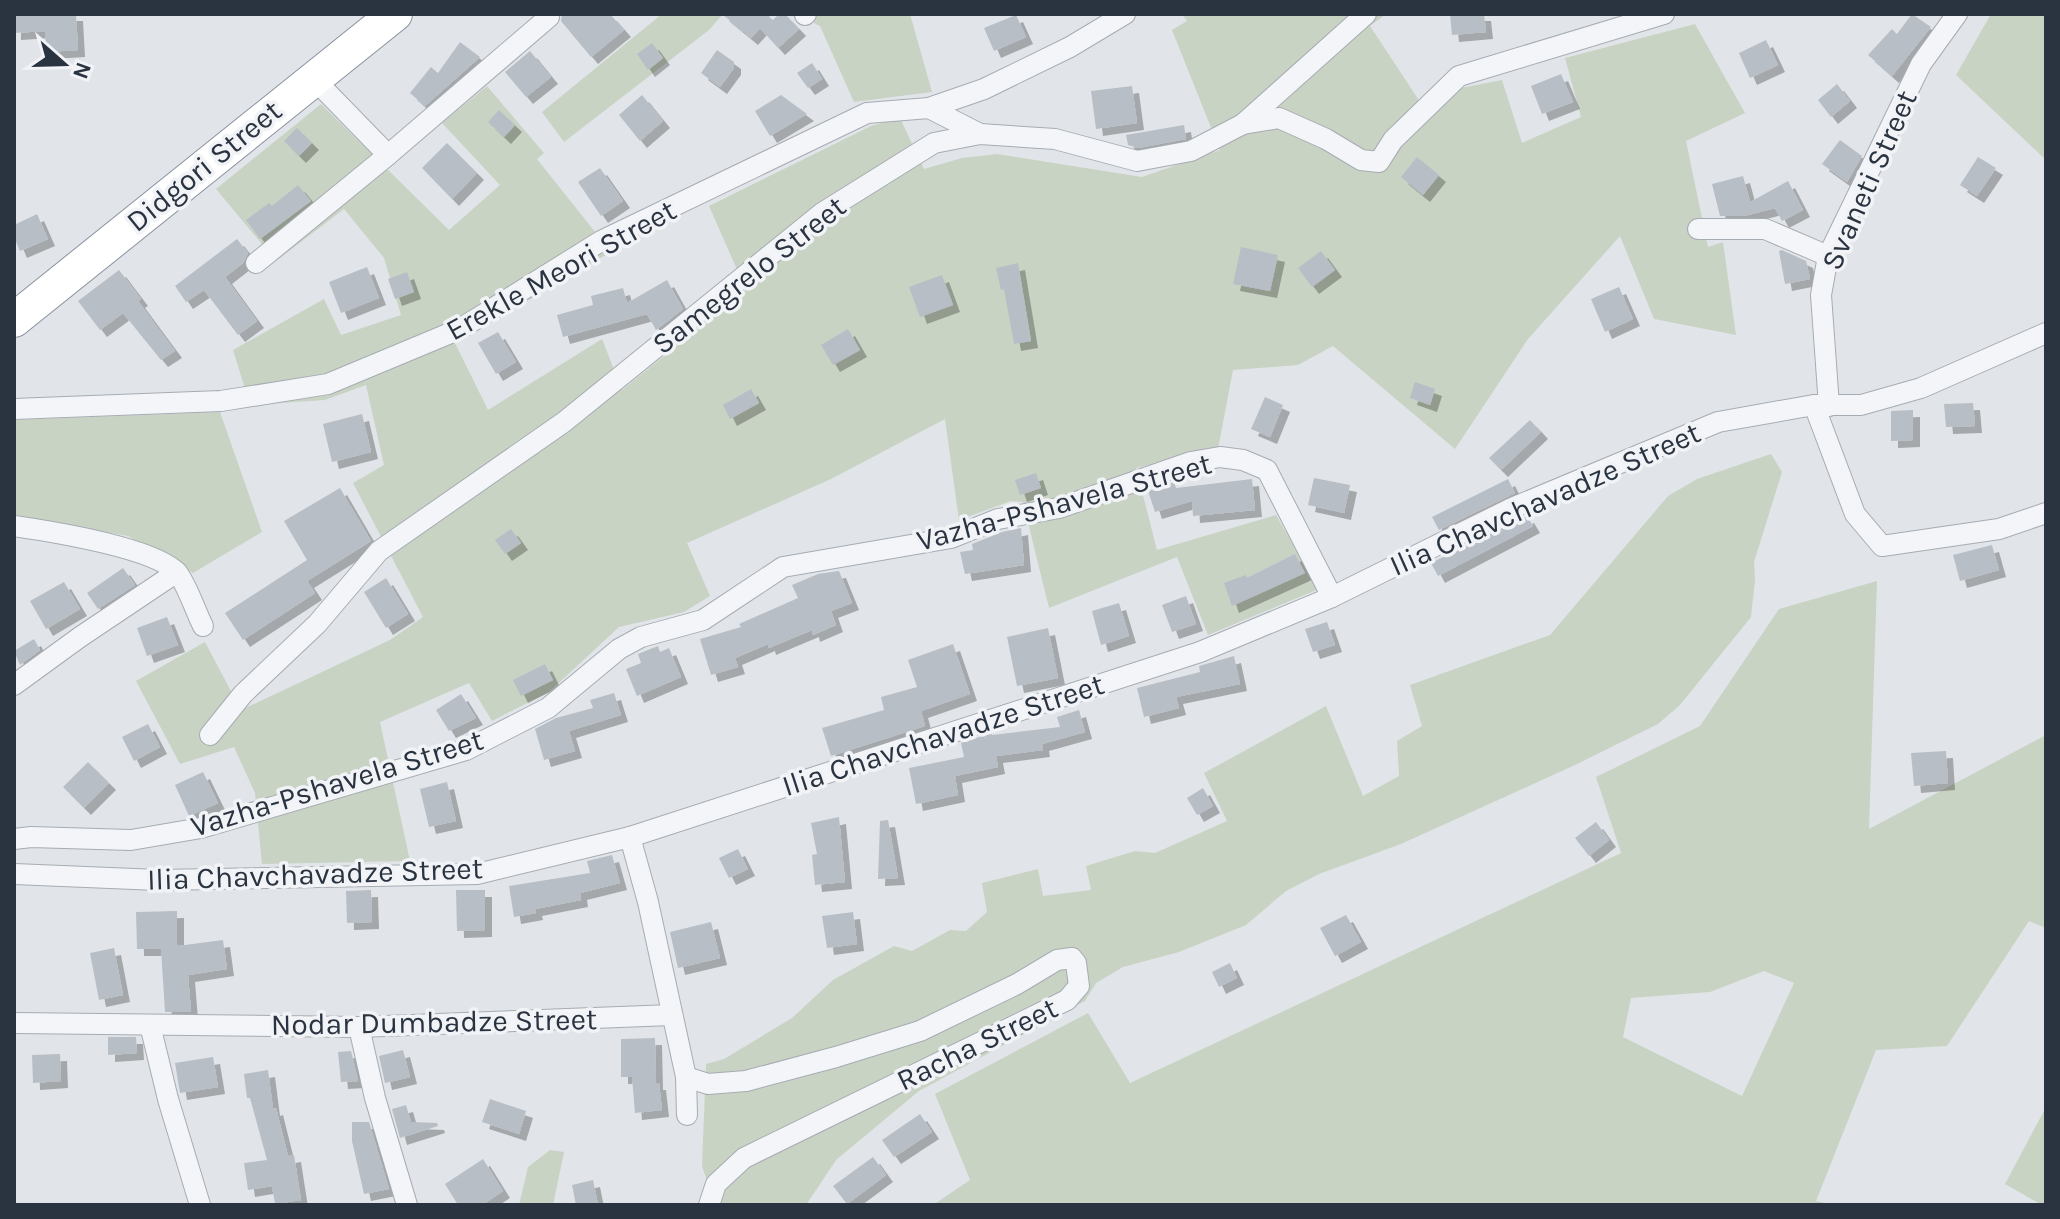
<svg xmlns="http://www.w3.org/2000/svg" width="2060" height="1219" font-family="Karla,sans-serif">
	<defs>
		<filter id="shadow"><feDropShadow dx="7" dy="7" stdDeviation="0" flood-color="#0004"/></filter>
	</defs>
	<rect width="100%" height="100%" fill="#e1e5e9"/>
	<g fill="#c8d3c3" fill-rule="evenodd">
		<polygon points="662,14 723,14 709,30 564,142 542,112"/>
		<polygon points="796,14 910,14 932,92 854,102 820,26"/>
		<polygon points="1182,14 1386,14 1370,26 1430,117 1461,88 1502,80 1522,143 1581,117 1565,58 1695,24 1745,113 1686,141 1708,247 1723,242 1736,335 1654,319 1620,236 1528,339 1455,449 1333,346 1298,365 1233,370 1218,449 1136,468 1157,550 1276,515 1319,589 1208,635 1177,557 1049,608 1023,502 1011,501 959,520 945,419 831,479 687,543 710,596 684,612 619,627 549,692 492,721 469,683 380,722 410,861 262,864 255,793 234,747 180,764 136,681 205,642 241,710 390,640 423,617 353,483 384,465 366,385 325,400 250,405 233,350 324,299 341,335 401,315 384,258 344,209 276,261 216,189 321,104 449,230 500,185 442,123 487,86 544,153 537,159 611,252 455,343 488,410 602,339 622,390 746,290 709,206 871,126 900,118 924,169 962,158 997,154 1142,177 1220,150 1172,30 1187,21"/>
		<polygon points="1991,14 2046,14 2046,160 1956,75"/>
		<polygon points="220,412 262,532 193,573 128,536 14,515 14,420"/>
		<polygon points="1771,454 1782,472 1754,562 1755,580 1751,617 1680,705 1658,724 1575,765 1401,844 1319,874 1286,891 1246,925 1179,952 1123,967 1096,983 1085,1001 919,1091 836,1160 806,1205 715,1205 702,1166 706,1064 724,1059 792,1018 833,980 894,946 912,951 950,930 966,931 987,912 982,883 1038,869 1043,896 1091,890 1086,866 1135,851 1155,853 1227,821 1204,773 1326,706 1363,796 1399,776 1397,741 1422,726 1410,685 1550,635 1668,496 1697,479"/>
		<path d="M 1877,581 L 1869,829 L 2046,735 L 2046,928 L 2029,921 L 1947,1046 L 1876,1050 L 1816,1201 L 1835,1205 L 933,1205 L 970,1180 L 935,1094 L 1088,1013 L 1130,1083 L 1621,853 L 1596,777 L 1700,726 L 1779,609 ZM 1764,971 L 1794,983 L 1742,1096 L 1623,1037 L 1631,998 L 1710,992 Z"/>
		<polygon points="2046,1107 2046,1205 2042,1205 2005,1184"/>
		<polygon points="550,1150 564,1152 553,1205 519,1205 528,1167"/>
	</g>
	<g fill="#b8bec6" filter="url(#shadow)">
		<polygon points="14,14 76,14 78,50 46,52 45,31 14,33"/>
		<polygon points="562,14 610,14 624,30 591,57 561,21"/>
		<polygon points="722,14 772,14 769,17 773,20 779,14 785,14 799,29 778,48 760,28 751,38"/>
		<polygon points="1450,14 1484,14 1486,32 1452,35"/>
		<polygon points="1912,14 1931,27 1892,76 1868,55 1892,29 1897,34"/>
		<polygon points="1016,15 1026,37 994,51 984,28"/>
		<polygon points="1766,40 1778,65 1750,78 1739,53"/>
		<polygon points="460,42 480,57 425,106 410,93 431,67 438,73"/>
		<polygon points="652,43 663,58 648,70 637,54"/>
		<polygon points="717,50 734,62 734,68 720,87 701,73"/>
		<polygon points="530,51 551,77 526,97 505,72"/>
		<polygon points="812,63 822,79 808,88 797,73"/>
		<polygon points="1561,74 1573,102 1542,114 1531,86"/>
		<polygon points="1837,84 1850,101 1831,117 1818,100"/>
		<polygon points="1132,86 1137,123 1096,129 1091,91"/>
		<polygon points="642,95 663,121 640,141 619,115"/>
		<polygon points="781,95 807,114 770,136 755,111"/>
		<polygon points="499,110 515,125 504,137 488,122"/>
		<polygon points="1184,125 1186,139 1138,148 1128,145 1126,135"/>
		<polygon points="297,128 312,143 299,156 284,141"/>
		<polygon points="1840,140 1862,156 1847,182 1822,164"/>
		<polygon points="447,143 477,173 452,199 422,168"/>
		<polygon points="1417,157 1439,175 1423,195 1401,177"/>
		<polygon points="1978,157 1996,168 1977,196 1960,185"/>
		<polygon points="600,168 623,201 601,216 578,182"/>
		<polygon points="1743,176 1750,202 1788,181 1803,210 1782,221 1775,208 1744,216 1720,216 1712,184"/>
		<polygon points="298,185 311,201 260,239 246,220 269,203 272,206"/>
		<polygon points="37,214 48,239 20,251 14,237 14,225"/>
		<polygon points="237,239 248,253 243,263 225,277 257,321 238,335 204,290 186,302 175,286"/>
		<polygon points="1241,247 1278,255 1270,291 1233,284"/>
		<polygon points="1782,250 1806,261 1810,279 1785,284 1779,251"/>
		<polygon points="1321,251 1335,270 1312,287 1298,268"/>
		<polygon points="1018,263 1031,341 1014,344 1004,289 1001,290 996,268"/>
		<polygon points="367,267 379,298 341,313 329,282"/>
		<polygon points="119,270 141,299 138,301 175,351 161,360 123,313 100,330 78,301"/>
		<polygon points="407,272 414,292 395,299 388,279"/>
		<polygon points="942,275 953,305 920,317 909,287"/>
		<polygon points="667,280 683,309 656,330 647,314 563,337 557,315 593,305 591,296 623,288 627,303"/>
		<polygon points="1619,287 1633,319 1605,332 1591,299"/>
		<polygon points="848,329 860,350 833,365 821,345"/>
		<polygon points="498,332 516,362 496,374 478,343"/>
		<polygon points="1415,382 1435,389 1430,405 1410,398"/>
		<polygon points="751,389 759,403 730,419 723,405"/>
		<polygon points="1265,397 1283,405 1270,437 1251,429"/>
		<polygon points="1973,403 1975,426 1946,427 1944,404"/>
		<polygon points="1913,410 1913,440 1891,441 1891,411"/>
		<polygon points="362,414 371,452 332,462 323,424"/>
		<polygon points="1530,420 1541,432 1501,470 1489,458"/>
		<polygon points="1036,473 1041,488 1020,495 1015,480"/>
		<polygon points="1314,478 1350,485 1344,513 1308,505"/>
		<polygon points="1252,479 1255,510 1193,516 1192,501 1155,512 1148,491 1174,482 1176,488"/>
		<polygon points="1508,479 1515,493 1439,530 1432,517"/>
		<polygon points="340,488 371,541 307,581 315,593 243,640 225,613 307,560 284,521"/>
		<polygon points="1527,516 1533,526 1438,576 1431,563"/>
		<polygon points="1021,528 1024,565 965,574 960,552 973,550 972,544 1002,532"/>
		<polygon points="511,529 521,543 505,554 495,540"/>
		<polygon points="1992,545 1999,570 1960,581 1953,555"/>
		<polygon points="1295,554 1305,573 1232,606 1224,583 1246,575 1247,578"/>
		<polygon points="123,568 135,585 98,609 87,593"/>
		<polygon points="839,571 852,603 831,611 836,625 813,635 812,630 769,648 768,644 735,658 738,667 711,675 700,639 741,627 739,624 798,598 792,585 818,574"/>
		<polygon points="386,578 408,614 386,628 364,592"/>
		<polygon points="64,582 80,609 46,629 30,601"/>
		<polygon points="1186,596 1196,624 1172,632 1162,605"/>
		<polygon points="1119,603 1129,636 1101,645 1092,611"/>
		<polygon points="167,617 178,645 147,656 137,628"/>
		<polygon points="1327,622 1335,645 1313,652 1305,629"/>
		<polygon points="1048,628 1058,678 1017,686 1007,637"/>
		<polygon points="34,639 40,650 20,665 14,651"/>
		<polygon points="953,644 970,694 921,711 925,726 831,756 822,728 884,710 881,697 917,687 908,660"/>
		<polygon points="658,646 660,652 669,648 681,677 637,696 626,669 641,663 638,654"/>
		<polygon points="1234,656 1240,684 1176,697 1179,708 1144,717 1137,688 1200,672 1199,666"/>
		<polygon points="545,664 553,680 521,696 513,680"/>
		<polygon points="614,693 621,715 569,731 575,751 544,760 535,729 556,718 593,708 590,700"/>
		<polygon points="461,694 476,718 449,731 436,710"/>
		<polygon points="1079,710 1085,732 1042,744 1043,750 996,756 998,767 955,776 958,795 916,804 909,768 964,757 961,743 991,733 992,735 1060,727 1057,717"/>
		<polygon points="148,724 160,747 134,761 122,737"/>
		<polygon points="1946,751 1948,783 1914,786 1911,753"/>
		<polygon points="88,762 109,783 84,808 63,787"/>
		<polygon points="203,772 218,803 189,816 175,785"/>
		<polygon points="447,782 456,821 429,827 420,789"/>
		<polygon points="1203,788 1213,806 1197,815 1187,798"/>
		<polygon points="839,817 845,882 815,885 812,855 817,854 811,823"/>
		<polygon points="888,820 898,878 878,879 880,821"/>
		<polygon points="1596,822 1609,840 1589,856 1575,838"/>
		<polygon points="738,849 748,869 729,878 719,858"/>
		<polygon points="612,855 620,883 580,893 581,900 535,909 536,913 514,917 509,886 590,873 587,861"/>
		<polygon points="371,890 372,922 347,923 346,891"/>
		<polygon points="456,890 485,890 485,930 457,931"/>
		<polygon points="177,911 177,946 223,940 227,969 188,975 191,1012 165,1012 161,949 137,949 136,912"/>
		<polygon points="853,912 857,944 827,948 822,916"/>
		<polygon points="1346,915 1361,942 1335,956 1320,928"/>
		<polygon points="711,922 720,958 678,968 670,932"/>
		<polygon points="114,948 123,995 99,1000 90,953"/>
		<polygon points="1230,963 1237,978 1219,987 1212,972"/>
		<polygon points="108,1037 136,1037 137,1053 108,1055"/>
		<polygon points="655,1038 656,1083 659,1083 662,1110 635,1113 632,1077 621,1077 621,1039"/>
		<polygon points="403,1050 410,1077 385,1083 379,1056"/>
		<polygon points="351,1051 358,1081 341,1082 338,1052"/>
		<polygon points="60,1054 61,1081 33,1083 32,1055"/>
		<polygon points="213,1057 218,1087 180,1093 175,1063"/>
		<polygon points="268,1070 273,1109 276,1108 288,1156 294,1155 301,1200 275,1204 272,1186 248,1190 244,1163 267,1160 250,1098 247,1098 244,1074"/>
		<polygon points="490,1099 526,1111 519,1134 482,1122"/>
		<polygon points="406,1105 411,1122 437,1123 438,1126 400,1138 392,1109"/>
		<polygon points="920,1114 932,1132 894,1157 882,1140"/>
		<polygon points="352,1122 369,1122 389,1189 364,1194 352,1141"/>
		<polygon points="873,1157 886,1175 847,1204 833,1186"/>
		<polygon points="483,1159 503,1191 482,1205 458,1205 445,1184"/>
		<polygon points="593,1180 598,1205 576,1205 572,1185"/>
	</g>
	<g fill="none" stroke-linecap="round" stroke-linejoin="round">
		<defs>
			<g id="minor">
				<polyline points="805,15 806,14"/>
				<polyline points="313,78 388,155 549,17"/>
				<polyline points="929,108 980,134"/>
				<polyline points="1243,124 1279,118 1326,139 1361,160 1379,162 1393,140 1459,76 1664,14"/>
				<polyline points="1698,229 1765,229 1828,256"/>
				<polyline points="256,263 388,155"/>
				<polyline points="1814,405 1855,514 1882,546 1999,529 2046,513"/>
				<polyline points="1829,406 1821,295 1828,256 1921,64 1957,14"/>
				<polyline points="14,409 221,401 328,384 460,329 601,241 867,113 929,108 984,89 1070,47 1125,14"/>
				<path d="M 14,526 C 48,531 160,548 179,575 C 189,590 195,610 203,626"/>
				<polyline points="14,685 80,637 177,572"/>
				<polyline points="210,735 243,694 317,624 379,551 564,422 822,213 934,143 980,134 1055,139 1137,161 1191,151 1243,124 1366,14"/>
				<polyline points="630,837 648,902 686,1077 687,1115"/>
				<polyline points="14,839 31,837 131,840 201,828 466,750 548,708 619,649 641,637 703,620 783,567 951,538 998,519 1059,508 1191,462 1220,457 1243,460 1267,470 1332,597"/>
				<polyline points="14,874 158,880 477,874 630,837 1200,652 1332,597 1512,508 1718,422 1814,405 1861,405 1921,388 2046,333"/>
				<polyline points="14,1023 359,1027 672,1015"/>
				<polyline points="150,1025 168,1099 200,1205"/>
				<polyline points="359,1027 375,1098 407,1205"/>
				<polyline points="686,1077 708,1084 746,1081 836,1057 920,1031 1017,984 1057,960 1072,958 1076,963 1079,986 1067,1000 744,1158 716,1184 709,1205"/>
			</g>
			<polyline id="trunk" points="14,320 395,14"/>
		</defs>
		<use href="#minor" stroke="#a6acb3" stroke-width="22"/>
		<use href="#trunk" stroke="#89939f" stroke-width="36"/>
		<use href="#minor" stroke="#f4f5f8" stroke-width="20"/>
		<use href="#trunk" stroke="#fff" stroke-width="34"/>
	</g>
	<g text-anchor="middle" stroke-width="7" stroke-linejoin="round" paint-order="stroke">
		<g font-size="30" fill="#2a3340" stroke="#f1f3f7">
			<text transform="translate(204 166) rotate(-39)" y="10">Didgori Street</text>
			<text transform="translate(1869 180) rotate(-66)" y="10">Svaneti Street</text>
			<text transform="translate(561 270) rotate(-29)" y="10">Erekle Meori Street</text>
			<text transform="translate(749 275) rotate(-38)" y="10">Samegrelo Street</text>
			<text transform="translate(1545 499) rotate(-24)" y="10">Ilia Chavchavadze Street</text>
			<text transform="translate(1064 502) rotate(-15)" y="10">Vazha-Pshavela Street</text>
			<text transform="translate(943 735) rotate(-18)" y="10">Ilia Chavchavadze Street</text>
			<text transform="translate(337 783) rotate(-17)" y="10">Vazha-Pshavela Street</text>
			<text transform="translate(315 874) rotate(-2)" y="10">Ilia Chavchavadze Street</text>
			<text transform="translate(434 1022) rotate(-1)" y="10">Nodar Dumbadze Street</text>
			<text transform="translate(977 1044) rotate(-26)" y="10">Racha Street</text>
		</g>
	</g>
	<rect width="2060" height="1219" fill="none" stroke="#2a3340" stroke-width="32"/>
	<g transform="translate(64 64) rotate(110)" stroke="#f1f3f7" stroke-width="6" paint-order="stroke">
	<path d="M0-6L14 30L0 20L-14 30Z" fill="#2a3340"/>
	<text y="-12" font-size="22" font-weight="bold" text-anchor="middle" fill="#2a3340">N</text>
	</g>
</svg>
